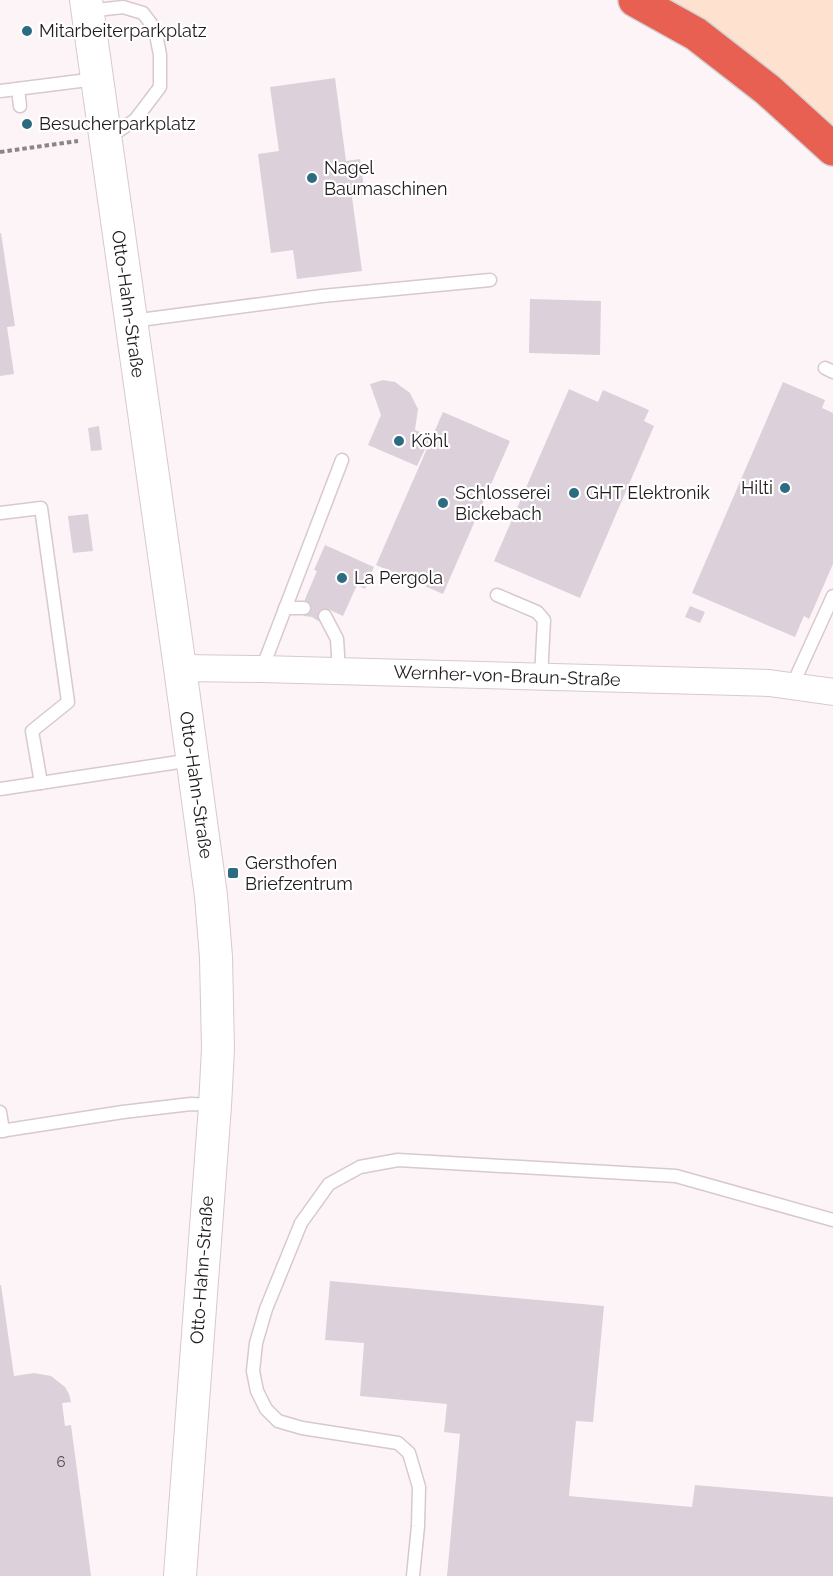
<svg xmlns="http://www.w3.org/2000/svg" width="833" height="1576" font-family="Raleway,sans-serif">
	<rect width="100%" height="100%" fill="#fdf4f7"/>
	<polygon fill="#fee2cf" points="656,0 833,0 833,136"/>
	<g fill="#dcd1da">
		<polygon points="335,78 346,161 360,159 365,195 352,197 362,271 297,279 293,250 271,253 258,154 279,151 270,87"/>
		<polygon points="0,233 1,233 15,326 7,327 14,374 0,376"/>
		<polygon points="530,299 601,301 600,355 529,353"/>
		<polygon points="383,380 395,382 410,393 418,409 415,430 431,436 417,466 368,445 381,415 370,384"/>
		<polygon points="783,382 825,400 822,408 833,413 833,564 809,619 804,616 795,637 692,593"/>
		<polygon points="569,389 598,402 603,390 649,410 644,421 654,426 580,598 494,561"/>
		<polygon points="443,412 510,441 443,594 376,565"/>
		<polygon points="99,426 102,450 91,451 88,428"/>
		<polygon points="88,514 93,551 73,553 68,516"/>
		<polygon points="325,545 374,567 365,589 357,585 343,616 330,610 320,622 312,617 304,616 305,599 317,571 314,570"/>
		<polygon points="690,606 705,612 700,623 685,617"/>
		<polygon points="330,1281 604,1306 593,1422 576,1421 569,1496 692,1507 695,1485 833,1497 833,1576 447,1576 460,1434 444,1432 447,1404 360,1396 364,1343 325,1340"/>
		<polygon points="0,1285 1,1285 14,1376 34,1373 51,1376 65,1387 69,1394 71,1402 62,1403 65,1426 71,1425 91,1576 0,1576"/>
	</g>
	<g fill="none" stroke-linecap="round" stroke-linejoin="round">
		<defs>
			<g id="service">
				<polyline points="88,11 123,7 143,13 155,29 160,55 160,87 135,120 106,139"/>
				<polyline points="18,89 20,106"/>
				<polyline points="0,91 96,79"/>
				<polyline points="132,321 322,296 490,280"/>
				<polyline points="825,368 833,372"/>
				<polyline points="0,513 41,508 68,702 32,731 41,783"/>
				<polyline points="497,595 537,612 544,620 541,677"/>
				<polyline points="285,608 304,608"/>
				<polyline points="325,616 337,639 339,671"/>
				<polyline points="262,669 342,460"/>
				<polyline points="792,686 833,596"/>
				<polyline points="0,789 192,760"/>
				<polyline points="0,1112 3,1131"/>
				<polyline points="0,1131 123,1112 191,1104 213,1105"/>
				<polyline points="413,1576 418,1526 419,1487 409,1453 398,1443 302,1428 278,1421 266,1409 257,1391 253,1371 256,1343 266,1309 301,1223 329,1184 360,1167 398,1160 676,1176 833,1220"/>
			</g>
			<polyline id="minor" points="180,668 262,669 769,683 833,692"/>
			<polyline id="tertiary" points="86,0 180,668 211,896 216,957 218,1049 215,1106 180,1576"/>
			<polyline id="motorway" points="635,0 696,34 768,90 833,149"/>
		</defs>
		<use href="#service" stroke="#d7c9cc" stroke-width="15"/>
		<use href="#minor" stroke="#d7c9cc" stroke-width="28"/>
		<use href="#tertiary" stroke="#d7c9cc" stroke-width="34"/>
		<use href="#motorway" stroke="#d2d1d2" stroke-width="36"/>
		<polyline stroke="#8c8587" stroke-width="4" stroke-dasharray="4.5 3" stroke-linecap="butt" points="0,152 78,141"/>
		<use href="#service" stroke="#fff" stroke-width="12"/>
		<use href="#minor" stroke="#fff" stroke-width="26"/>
		<use href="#tertiary" stroke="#fff" stroke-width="32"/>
		<use href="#motorway" stroke="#e86051" stroke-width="33"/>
	</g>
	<g fill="#2d6b81" stroke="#fff" stroke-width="2">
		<circle cx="27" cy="31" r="6"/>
		<circle cx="27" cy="124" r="6"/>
		<circle cx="312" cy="178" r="6"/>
		<circle cx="399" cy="441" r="6"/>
		<circle cx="785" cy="488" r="6"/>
		<circle cx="574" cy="493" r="6"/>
		<circle cx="443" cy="503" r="6"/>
		<circle cx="342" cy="578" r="6"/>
		<rect x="227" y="867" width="12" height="12" rx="3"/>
	</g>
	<g text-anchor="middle" stroke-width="4.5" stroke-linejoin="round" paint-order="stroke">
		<g font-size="15" fill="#4f484c">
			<text x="61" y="1467">6</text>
		</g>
		<g font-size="18" fill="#201b1c" stroke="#fff" text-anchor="start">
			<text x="39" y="37">Mitarbeiterparkplatz</text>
			<text x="39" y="130">Besucherparkplatz</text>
			<text x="324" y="174">Nagel<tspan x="324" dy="21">Baumaschinen</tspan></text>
			<text x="411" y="447">Köhl</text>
			<text x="773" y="494" text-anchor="end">Hilti</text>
			<text x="455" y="499">Schlosserei<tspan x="455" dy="21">Bickebach</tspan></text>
			<text x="586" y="499">GHT Elektronik</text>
			<text x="354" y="584">La Pergola</text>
			<text x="245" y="869">Gersthofen<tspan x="245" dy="21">Briefzentrum</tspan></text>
		</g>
		<g font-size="18" fill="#201b1c" stroke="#fff">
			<text transform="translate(128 304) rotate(82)" y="6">Otto-Hahn-Straße</text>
			<text transform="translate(507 676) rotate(2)" y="6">Wernher-von-Braun-Straße</text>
			<text transform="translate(196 785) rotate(82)" y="6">Otto-Hahn-Straße</text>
			<text transform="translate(202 1270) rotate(-86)" y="6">Otto-Hahn-Straße</text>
		</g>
	</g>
</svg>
